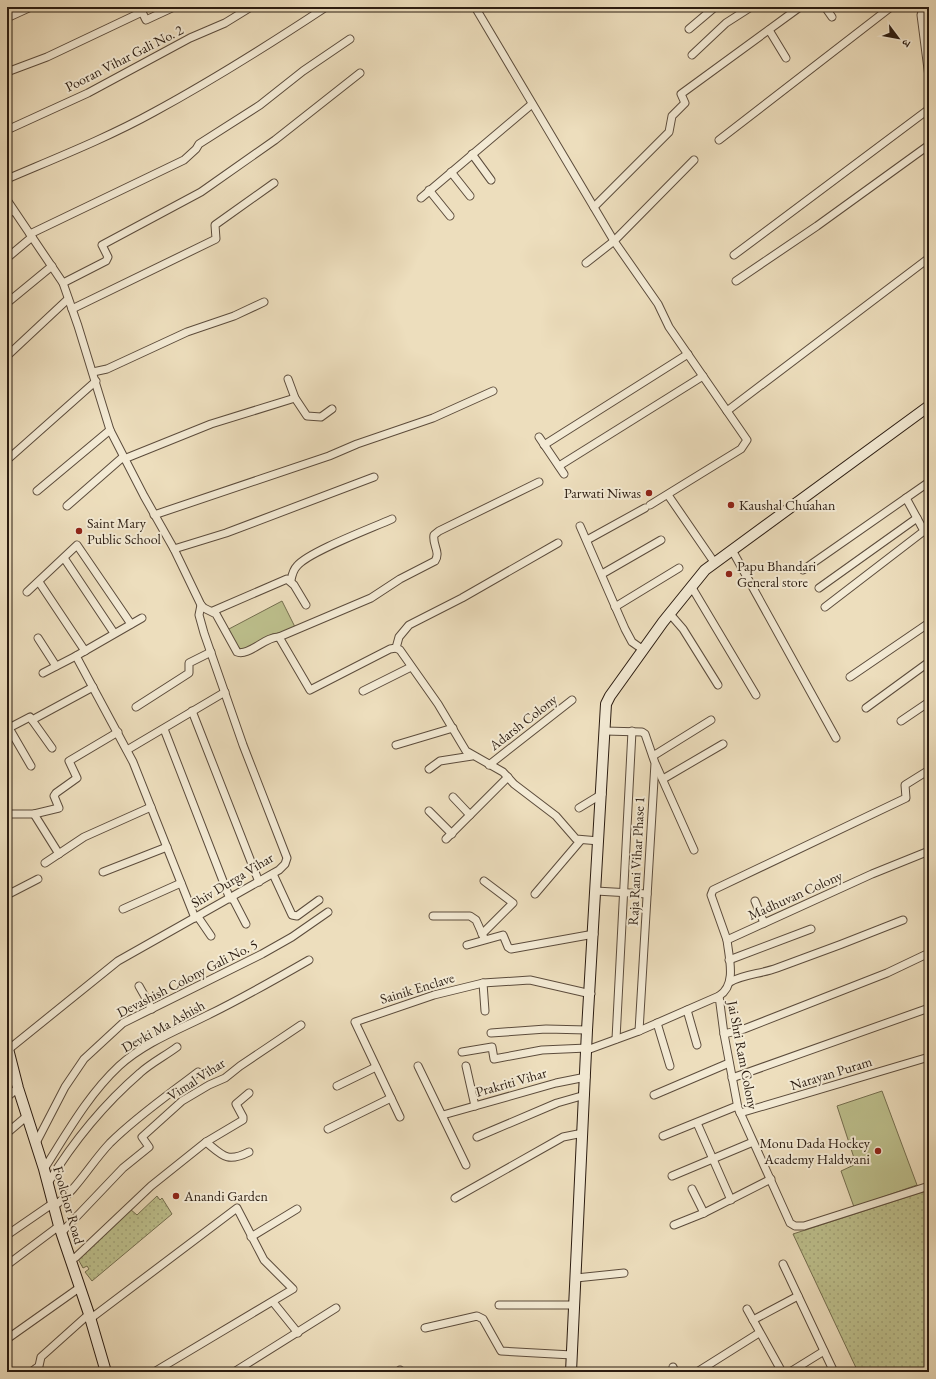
<svg xmlns="http://www.w3.org/2000/svg" width="936" height="1379" font-family="'EB Garamond','Noto Serif Devanagari',serif">
	<defs>
		<pattern id="grass-dots" width="8" height="8" patternUnits="userSpaceOnUse"><rect width="8" height="8" fill="#bdc08d"/><path d="M2 2h.1M6 6h.1" fill="none" stroke="#a3a479" stroke-width="1.8" stroke-linecap="round"/></pattern>
	</defs>
	<rect width="100%" height="100%" fill="#eddebd"/>
	<filter id="stains"><feTurbulence type="fractalNoise" baseFrequency=".005" numOctaves="4"/><feColorMatrix values="0 0 0 0 .2 0 0 0 0 .09 0 0 0 0 .02 0 0 0 .5 -.17"/></filter>
	<radialGradient id="worn" r=".72"><stop offset=".6" stop-color="#630" stop-opacity="0"/><stop offset="1" stop-color="#630" stop-opacity=".3"/></radialGradient>
	<g fill="url(#grass-dots)" stroke="#746e4f">
		<polygon points="929,1190 929,1372 858,1372 793,1234"/>
		<polygon points="157,1196 160,1200 162,1198 172,1214 92,1281 85,1272 89,1269 87,1266 83,1268 78,1259 130,1209 137,1215"/>
	</g>
	<g fill="#bdc08d" stroke="#746e4f">
		<polygon points="282,601 295,627 283,634 273,634 243,650 236,646 227,630"/>
		<polygon points="882,1091 917,1185 854,1207 841,1171 856,1164 837,1106"/>
	</g>
	<g fill="none" stroke-linecap="round" stroke-linejoin="round">
		<defs>
			<g id="street">
				<polyline points="475,7 614,241 658,304 669,327 747,440 741,449 650,505"/>
				<polyline points="825,7 832,17"/>
				<polyline points="928,7 922,12 921,15 929,77"/>
				<polyline points="7,18 31,7"/>
				<polyline points="689,29 715,7"/>
				<polyline points="769,30 786,58"/>
				<polyline points="692,55 726,23 751,7"/>
				<polyline points="7,72 47,57 142,12 146,20 174,7"/>
				<polyline points="7,130 88,93 190,38 225,23 251,7"/>
				<polyline points="719,140 891,7"/>
				<polyline points="472,154 491,180"/>
				<polyline points="451,172 470,196"/>
				<path d="M 7,179 C 56,158 107,138 154,112 C 213,80 270,44 326,7"/>
				<polyline points="429,190 450,216"/>
				<polyline points="421,198 532,104"/>
				<path d="M 7,200 L 63,283 L 78,326 L 110,430 L 144,496 L 174,549 L 201,605 L 204,608 L 216,614 L 237,652 C 248,657 266,636 279,637 L 310,690 L 390,649 L 396,648 L 400,650 L 438,704 L 466,751 L 503,772 L 514,784 L 556,816 L 576,839 L 599,841"/>
				<polyline points="594,207 669,132 672,116 685,103 681,94 800,7"/>
				<polyline points="7,215 13,210"/>
				<polyline points="30,234 184,160 196,149 199,144 260,105 303,71 350,39"/>
				<polyline points="734,255 929,109"/>
				<polyline points="7,258 32,237"/>
				<polyline points="586,263 614,241 694,160"/>
				<polyline points="736,281 817,226 929,145"/>
				<polyline points="63,283 106,261 108,257 102,245 201,192 275,140 360,73"/>
				<polyline points="7,303 52,266"/>
				<polyline points="72,309 216,239 215,225 274,183"/>
				<polyline points="7,356 68,299"/>
				<polyline points="93,372 107,369 187,332 234,316 264,302"/>
				<polyline points="288,379 295,398 307,416 321,417 332,409"/>
				<polyline points="727,411 929,258"/>
				<polyline points="539,437 564,474"/>
				<polyline points="544,445 688,354"/>
				<polyline points="124,459 211,424 295,398"/>
				<polyline points="7,460 96,381"/>
				<polyline points="559,466 703,376"/>
				<polyline points="37,491 110,430"/>
				<polyline points="668,495 714,562"/>
				<polyline points="67,506 123,457"/>
				<polyline points="154,515 329,456 357,444 433,418 493,391"/>
				<polyline points="580,526 625,629 632,642 642,649"/>
				<polyline points="587,540 645,508"/>
				<polyline points="174,549 226,533 374,477"/>
				<polyline points="732,550 836,738"/>
				<polyline points="64,558 114,633"/>
				<polyline points="803,570 929,482"/>
				<polyline points="602,574 661,540"/>
				<path d="M 291,580 C 292,575 293,570 297,566 C 308,552 372,528 392,519"/>
				<polyline points="39,582 85,651"/>
				<polyline points="691,586 756,695"/>
				<polyline points="819,588 917,518"/>
				<polyline points="27,592 77,545 131,624"/>
				<polyline points="615,607 679,568"/>
				<polyline points="825,607 924,531 906,498"/>
				<polyline points="213,611 287,579 294,585 306,605"/>
				<polyline points="670,614 683,629 718,685"/>
				<path d="M 279,637 L 371,598 L 400,579 L 435,561 C 441,552 432,545 434,535 L 439,531 L 539,482"/>
				<polyline points="38,638 56,666"/>
				<polyline points="396,648 399,637 409,625 462,598 558,543"/>
				<polyline points="76,656 133,762 195,918"/>
				<polyline points="43,673 76,656 142,618"/>
				<polyline points="850,677 929,623"/>
				<polyline points="363,691 411,667"/>
				<polyline points="136,707 189,673 189,663 211,652"/>
				<polyline points="866,708 929,662"/>
				<polyline points="192,711 259,882"/>
				<polyline points="32,720 52,748"/>
				<polyline points="901,721 929,702"/>
				<polyline points="9,728 31,766"/>
				<polyline points="7,729 30,717 32,720 93,687"/>
				<polyline points="164,729 230,899"/>
				<polyline points="605,731 642,732 645,734 655,763 639,1031"/>
				<polyline points="396,745 453,728"/>
				<polyline points="127,750 225,692"/>
				<polyline points="653,756 711,720"/>
				<polyline points="489,765 572,700"/>
				<polyline points="656,765 694,850"/>
				<polyline points="429,769 440,761 472,756"/>
				<polyline points="663,779 723,744"/>
				<polyline points="453,797 470,815"/>
				<polyline points="579,808 602,794"/>
				<polyline points="429,811 452,834"/>
				<polyline points="7,814 34,814 59,808 54,796 56,793 77,778 69,761 118,732"/>
				<polyline points="34,814 59,854"/>
				<polyline points="446,839 508,777"/>
				<polyline points="45,863 84,837 151,807"/>
				<polyline points="103,872 167,847"/>
				<polyline points="273,874 292,915 297,916 319,900"/>
				<polyline points="596,891 647,894"/>
				<polyline points="535,894 581,840"/>
				<polyline points="7,895 38,879"/>
				<polyline points="232,897 246,924"/>
				<polyline points="755,901 764,923"/>
				<polyline points="123,909 181,883"/>
				<polyline points="433,916 470,916 476,920 484,938"/>
				<polyline points="198,917 211,936"/>
				<polyline points="482,934 513,903 484,881"/>
				<polyline points="727,940 711,895 713,890 906,798 905,785 929,770"/>
				<polyline points="467,945 503,935 508,947 511,949 594,934"/>
				<polyline points="729,960 811,929"/>
				<path d="M 730,982 C 744,974 761,974 777,968 C 819,953 861,937 903,920"/>
				<polyline points="483,983 485,1011"/>
				<polyline points="139,986 152,1009"/>
				<path d="M 719,996 C 737,985 729,958 727,940 L 872,874 L 929,851"/>
				<polyline points="687,1010 697,1045"/>
				<polyline points="657,1023 670,1066"/>
				<polyline points="491,1033 546,1029 587,1030"/>
				<polyline points="724,1034 744,1029 887,973 929,953"/>
				<polyline points="616,1039 632,731"/>
				<polyline points="9,1049 118,961 279,870 285,864 287,858 243,745 204,633 199,615 201,605"/>
				<polyline points="587,1050 639,1031 719,996 724,1034 738,1108 790,1223 795,1226 804,1226 929,1186"/>
				<polyline points="462,1052 492,1047 494,1059 542,1050 587,1048"/>
				<polyline points="418,1066 466,1165"/>
				<polyline points="466,1066 475,1106"/>
				<polyline points="732,1078 929,1008"/>
				<polyline points="337,1086 376,1067"/>
				<polyline points="654,1095 729,1063"/>
				<polyline points="7,1097 18,1088"/>
				<polyline points="740,1113 929,1057"/>
				<polyline points="443,1115 556,1083 586,1077"/>
				<polyline points="400,1117 355,1022 434,995 483,983 530,980 591,994"/>
				<polyline points="697,1123 731,1200"/>
				<polyline points="328,1129 391,1098"/>
				<polyline points="7,1133 27,1116"/>
				<polyline points="663,1136 737,1106"/>
				<polyline points="477,1137 557,1103 585,1095"/>
				<path d="M 206,1142 C 223,1156 227,1163 249,1152"/>
				<polyline points="36,1143 65,1087 84,1059 123,1023 262,954 292,937 328,912"/>
				<path d="M 44,1169 C 67,1133 88,1095 119,1066 C 144,1043 178,1030 208,1015 C 243,998 276,979 309,960"/>
				<polyline points="672,1176 753,1142"/>
				<path d="M 48,1183 C 73,1142 103,1105 140,1073 C 151,1063 165,1056 177,1047"/>
				<polyline points="692,1189 704,1213"/>
				<polyline points="455,1198 563,1137 583,1133"/>
				<path d="M 53,1207 C 77,1190 90,1164 110,1143 C 136,1117 168,1095 198,1072"/>
				<polyline points="674,1225 704,1213 771,1179"/>
				<polyline points="61,1233 123,1168 149,1147 142,1137 182,1101 209,1085 225,1078 240,1066 301,1025"/>
				<polyline points="7,1235 52,1204"/>
				<polyline points="251,1237 297,1209"/>
				<polyline points="70,1260 76,1257 151,1186 206,1142 243,1120 243,1117 236,1104 249,1093"/>
				<polyline points="783,1264 834,1372"/>
				<polyline points="7,1265 59,1226"/>
				<polyline points="576,1278 624,1273"/>
				<polyline points="273,1302 298,1333"/>
				<polyline points="499,1305 574,1305"/>
				<polyline points="747,1309 782,1372"/>
				<polyline points="90,1319 237,1208 264,1260 293,1289 154,1372"/>
				<polyline points="753,1320 798,1296"/>
				<polyline points="425,1328 477,1316 483,1319 501,1351 572,1355"/>
				<polyline points="7,1339 79,1288"/>
				<polyline points="673,1367 675,1372"/>
				<polyline points="400,1370 400,1372"/>
				<polyline points="31,1372 39,1366 41,1357 89,1314"/>
				<polyline points="234,1372 336,1308"/>
				<polyline points="697,1372 759,1333"/>
				<polyline points="790,1372 824,1351"/>
			</g>
			<g id="secondary">
				<polyline points="7,1045 18,1088 44,1169 59,1226 89,1314 106,1372"/>
				<polyline points="571,1372 587,1030 606,704 610,696 663,622 705,570 929,406"/>
			</g>
		</defs>
		<use href="#street" stroke="#5c4c3c" stroke-width="9"/>
		<use href="#secondary" stroke="#2b1c11" stroke-width="12"/>
		<use href="#street" stroke="#f3ead4" stroke-width="7"/>
		<use href="#secondary" stroke="#f3ead4" stroke-width="10"/>
	</g>
	<g fill="#8f2418" stroke="#f3ead4" stroke-width="1.5">
		<circle cx="649" cy="493" r="4"/>
		<circle cx="731" cy="505" r="4"/>
		<circle cx="79" cy="531" r="4"/>
		<circle cx="729" cy="574" r="4"/>
		<circle cx="878" cy="1151" r="4"/>
		<circle cx="176" cy="1196" r="4"/>
	</g>
	<g text-anchor="middle" stroke-width="4" stroke-linejoin="round" paint-order="stroke">
		<g font-size="14" fill="#2b1c11" stroke="#f3ead4">
			<text transform="translate(124 58) rotate(-27)" y="5">Pooran Vihar Gali No. 2</text>
			<text transform="translate(523 722) rotate(-38)" y="5">Adarsh Colony</text>
			<text transform="translate(636 861) rotate(-87)" y="5">Raja Rani Vihar Phase 1</text>
			<text transform="translate(232 880) rotate(-31)" y="5">Shiv Durga Vihar</text>
			<text transform="translate(795 895) rotate(-24)" y="5">Madhuvan Colony</text>
			<text transform="translate(187 978) rotate(-27)" y="5">Devashish Colony Gali No. 5</text>
			<text transform="translate(417 988) rotate(-17)" y="5">Sainik Enclave</text>
			<text transform="translate(163 1026) rotate(-29)" y="5">Devki Ma Ashish</text>
			<text transform="translate(743 1055) rotate(79)" y="5">Jai Shri Ram Colony</text>
			<text transform="translate(831 1073) rotate(-17)" y="5">Narayan Puram</text>
			<text transform="translate(196 1079) rotate(-33)" y="5">Vimal Vihar</text>
			<text transform="translate(511 1082) rotate(-16)" y="5">Prakriti Vihar</text>
			<text transform="translate(69 1205) rotate(74)" y="5">Foolchor Road</text>
		</g>
		<g font-size="14" fill="#2b1c11" stroke="#f3ead4" text-anchor="start">
			<text x="641" y="498" text-anchor="end">Parwati Niwas</text>
			<text x="739" y="510">Kaushal Chuahan</text>
			<text x="87" y="528">Saint Mary<tspan x="87" dy="16">Public School</tspan></text>
			<text x="737" y="571">Papu Bhandari<tspan x="737" dy="16">General store</tspan></text>
			<text x="870" y="1148" text-anchor="end">Monu Dada Hockey<tspan x="870" dy="16">Academy Haldwani</tspan></text>
			<text x="184" y="1201">Anandi Garden</text>
		</g>
	</g>
	<rect width="936" height="1379" fill="none" stroke="#eddebd" stroke-width="24"/>
	<rect x="8" y="8" width="920" height="1363" fill="none" stroke="#2b1c11" stroke-width="2"/>
	<rect x="12" y="12" width="912" height="1355" fill="none" stroke="#2b1c11"/>
	<g transform="translate(898 38) rotate(122)" stroke="#f3ead4" stroke-width="3" paint-order="stroke">
	<path d="M0-3L7 15L0 10L-7 15Z" fill="#2b1c11"/>
	<text y="-6" font-size="11" font-weight="bold" text-anchor="middle" fill="#2b1c11">उ</text>
	</g>
	<rect width="100%" height="100%" filter="url(#stains)"/>
	<rect width="100%" height="100%" fill="url(#worn)"/>
</svg>
